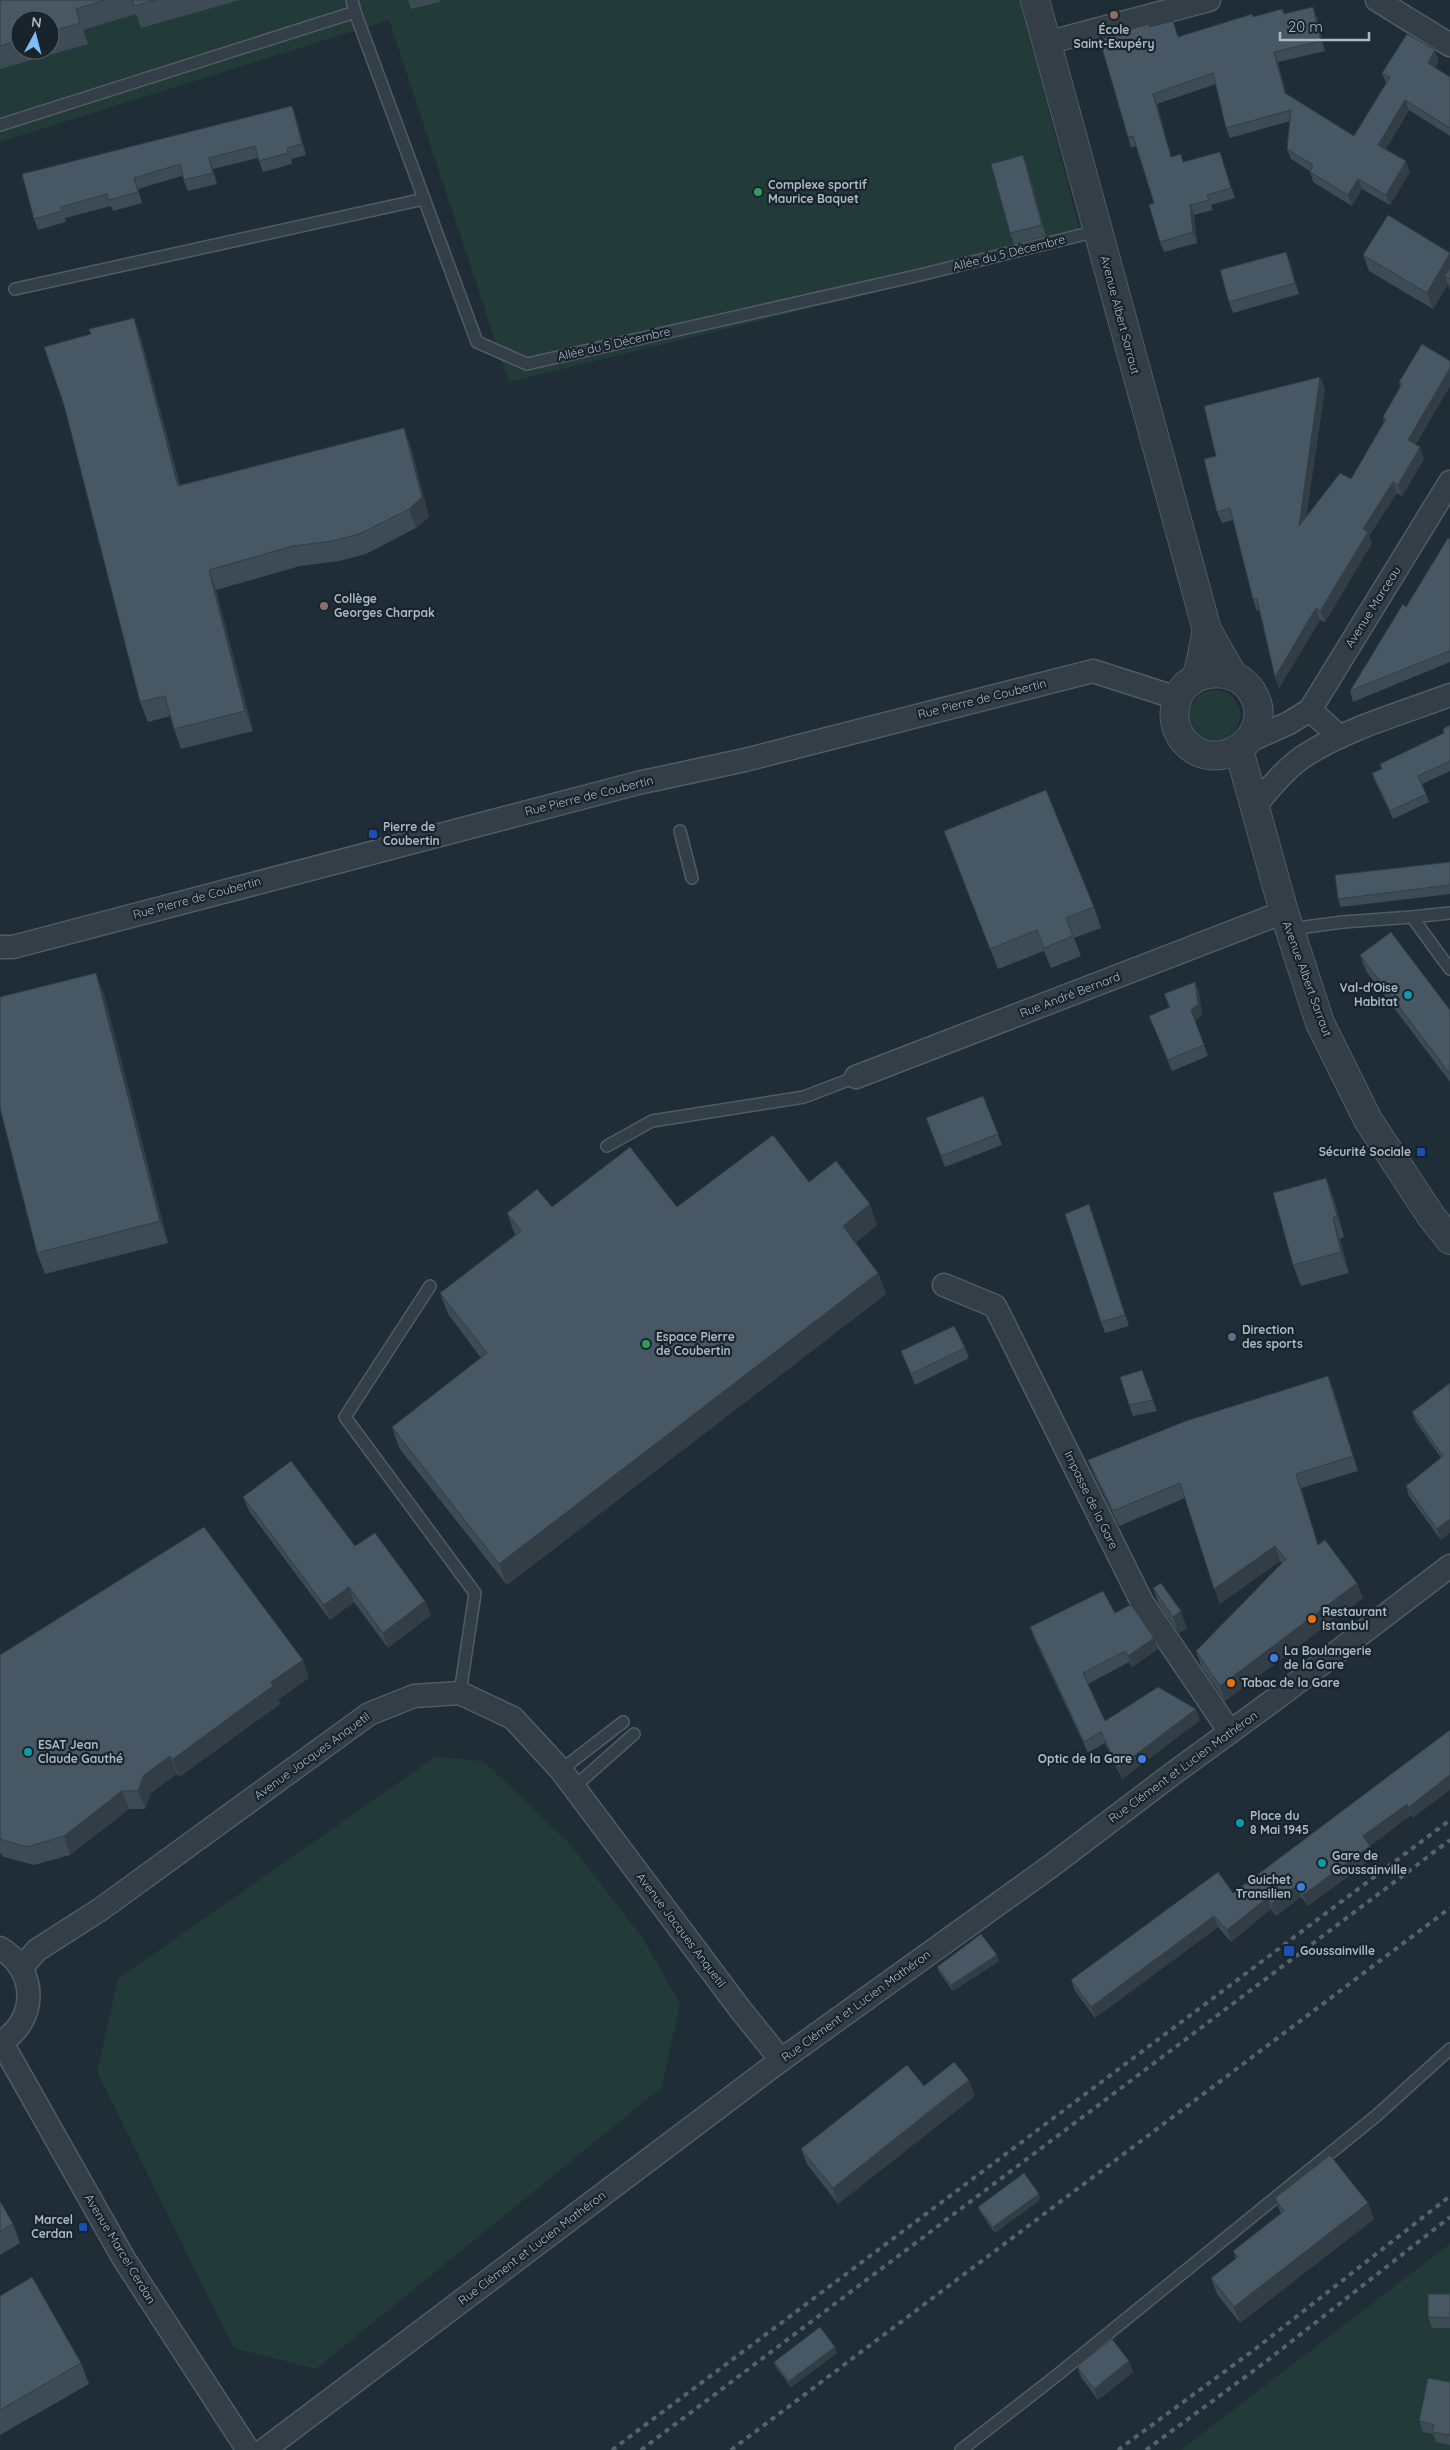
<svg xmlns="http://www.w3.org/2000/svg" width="1450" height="2450" font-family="Quicksand,sans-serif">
	<rect width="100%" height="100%" fill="#1f2d37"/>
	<g fill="#223a38" fill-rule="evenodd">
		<path d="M 0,0 L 1020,0 L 1083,242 L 509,382 L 389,20 L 0,142 ZM 20,20 L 50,20 L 50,50 L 20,50 Z"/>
		<circle cx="1215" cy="715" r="25"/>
		<polygon points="435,1757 483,1761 569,1843 642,1937 680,2003 662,2087 316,2369 234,2348 97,2072 118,1979"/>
		<polygon points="1450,2244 1450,2450 1181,2450"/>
	</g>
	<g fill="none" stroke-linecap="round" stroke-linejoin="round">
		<defs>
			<g id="service">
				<polyline points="352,0 355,12 477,342 527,364 920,275 1097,231"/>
				<polyline points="0,125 355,12"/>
				<polyline points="15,289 424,199"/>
				<polyline points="680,831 692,878"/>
				<polyline points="1450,913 1412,917 1450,969"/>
				<polyline points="1290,929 1343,922 1412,917"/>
				<polyline points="607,1146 652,1121 804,1097 856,1077"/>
				<polyline points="430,1286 345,1417 475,1593 460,1693"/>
				<polyline points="561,1770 623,1722"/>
				<polyline points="573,1788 634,1734"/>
				<polyline points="961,2450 1051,2380 1376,2116 1450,2049"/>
			</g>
			<g id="minor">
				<polyline points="1377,0 1450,45"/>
				<polyline points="1046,43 1209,0"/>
				<polyline points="1310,710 1340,737"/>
				<polyline points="1249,741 1289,723 1310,710 1450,482"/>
				<path d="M 1254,807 C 1270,788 1287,766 1309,753 C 1351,727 1403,713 1450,695"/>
				<polyline points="0,947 13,947 638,783 745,760 1093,671 1177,698"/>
				<polyline points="856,1077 1284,912"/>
				<polyline points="944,1285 995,1306 1142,1602 1230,1732"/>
				<path d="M 0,1948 C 38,1970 38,2021 0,2043"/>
				<polyline points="22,1967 37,1950 101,1909 369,1714 414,1696 460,1693 513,1718 561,1770 740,2009 781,2060"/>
				<polyline points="2,2043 124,2259 248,2450"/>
				<polyline points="264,2450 781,2060 1051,1866 1171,1775 1282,1694 1450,1566"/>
			</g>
			<g id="tertiary">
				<polyline points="1035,0 1207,630 1233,676"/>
				<path d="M 1195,678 C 1215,670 1239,671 1252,692 C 1279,735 1217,779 1184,741 C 1177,732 1173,720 1175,709 C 1176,700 1179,692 1186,685 C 1188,683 1193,681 1195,678 C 1201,669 1204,642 1207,630"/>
				<polyline points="1239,750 1284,912 1320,1023 1368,1120 1431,1216 1450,1240"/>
			</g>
		</defs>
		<use href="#service" stroke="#505c65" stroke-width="14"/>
		<use href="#minor" stroke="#505c65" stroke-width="25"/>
		<use href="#tertiary" stroke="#505c65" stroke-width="30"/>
		<use href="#service" stroke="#333e47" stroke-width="11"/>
		<use href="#minor" stroke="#333e47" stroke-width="22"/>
		<use href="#tertiary" stroke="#333e47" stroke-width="28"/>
		<g stroke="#55636f" stroke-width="4" stroke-dasharray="5 5" stroke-linecap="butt">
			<polyline points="612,2450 1450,1820"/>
			<polyline points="641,2450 1450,1840"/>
			<polyline points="731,2450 1450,1908"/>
			<polyline points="1118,2450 1254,2350 1450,2196"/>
			<polyline points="1146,2450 1264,2363 1450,2217"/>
		</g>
	</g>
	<g fill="#3d4b55" fill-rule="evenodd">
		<path d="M 0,0 L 240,0 L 141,28 L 136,14 L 83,30 L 88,44 L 0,69 ZM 20,20 L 50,20 L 50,50 L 20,50 Z"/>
		<polygon points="408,0 439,0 440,2 411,9"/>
		<polygon points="1284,14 1317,17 1325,51 1278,62 1286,94 1354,136 1386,83 1382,73 1439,61 1435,68 1450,77 1450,136 1409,110 1386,149 1410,172 1390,205 1362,189 1352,206 1313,182 1310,171 1291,159 1287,149 1290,121 1230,138 1226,128 1216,84 1157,104 1171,157 1184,162 1223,162 1235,198 1211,205 1213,210 1194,215 1197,243 1164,252 1160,242 1154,203 1136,146 1131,148 1128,137 1150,27 1178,37 1253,17"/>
		<polygon points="292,106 296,117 306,155 291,159 292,164 263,172 258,158 213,169 217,184 188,191 182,176 138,189 142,203 113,211 111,206 65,218 66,222 38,230 34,219 22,174"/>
		<polygon points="1023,155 1027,166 1046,236 1014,244 1010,233"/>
		<polygon points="1450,253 1450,290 1448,284 1433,309 1369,271 1363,255"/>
		<polygon points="1290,263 1299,294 1233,313 1229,302"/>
		<polygon points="91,334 141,338 180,485 404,428 411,448 429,517 416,528 366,554 339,561 300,566 216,590 253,731 181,749 174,729 170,716 148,722 140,702"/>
		<polygon points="1450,368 1450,386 1415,445 1420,447 1424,459 1402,496 1397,493 1369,536 1372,543 1325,622 1320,620 1279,688 1275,677 1259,610 1257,611 1253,599 1233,520 1222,523 1217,512 1216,456 1325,388 1306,517 1351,479 1384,422 1383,417 1400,387 1399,382"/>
		<polygon points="1450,539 1450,662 1353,702 1350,691 1406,607"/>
		<polygon points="1450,725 1450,771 1422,784 1429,802 1393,819 1375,781 1372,773 1382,769 1444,733"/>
		<polygon points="944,831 1094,907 1101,928 1074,938 1081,956 1051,968 1044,951 998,969"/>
		<polygon points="1450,862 1450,894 1341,907 1338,899"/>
		<polygon points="1360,955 1450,1010 1450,1082 1366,971"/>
		<polygon points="1195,982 1199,993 1202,1015 1195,1021 1208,1056 1172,1071 1149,1016 1169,1007 1164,994"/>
		<polygon points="104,994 168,1243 45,1274 37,1253"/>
		<polygon points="983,1096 1002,1145 945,1167 926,1118"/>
		<polygon points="1326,1178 1334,1199 1344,1237 1340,1239 1349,1273 1301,1286 1293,1265"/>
		<polygon points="809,1182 877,1225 855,1243 878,1273 886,1294 507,1585 399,1448 392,1427 481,1358 448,1314 440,1293 515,1235 507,1213 552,1207 677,1207"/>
		<polygon points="1093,1215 1129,1326 1105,1333 1101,1322"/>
		<polygon points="965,1348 969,1358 915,1385 901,1351"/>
		<polygon points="1142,1370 1157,1411 1133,1416 1129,1405"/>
		<polygon points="1328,1376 1358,1471 1301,1488 1318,1545 1357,1583 1363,1598 1225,1701 1201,1666 1196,1651 1282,1563 1280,1561 1220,1604 1185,1498 1119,1526 1094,1475 1088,1460"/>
		<polygon points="1450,1383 1441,1540 1409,1496 1406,1486 1441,1458 1416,1422 1412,1412"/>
		<polygon points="243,1497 425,1601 431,1615 388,1648 354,1602 330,1620 249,1511"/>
		<polygon points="1153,1588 1187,1628 1179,1633 1159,1604"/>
		<polygon points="1030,1627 1158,1649 1132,1667 1129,1662 1088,1684 1105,1721 1200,1720 1122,1779 1105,1743 1088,1753 1034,1638"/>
		<polygon points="0,1655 309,1678 278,1700 280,1704 244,1730 179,1777 177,1774 151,1793 145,1809 129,1809 70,1855 34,1865 4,1857 0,1853"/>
		<polygon points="1450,1730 1413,1818 1411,1815 1370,1846 1374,1857 1308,1906 1301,1897 1276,1916 1271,1909 1231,1942 1218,1927 1095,2018 1075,1991 1071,1980 1233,1893"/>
		<polygon points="999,1961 953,1991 939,1972 937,1967"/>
		<polygon points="924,2086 975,2096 838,2204 807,2164 801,2149"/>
		<polygon points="1275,2198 1368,2203 1374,2219 1240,2323 1217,2294 1211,2278 1236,2259 1233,2251 1281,2214"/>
		<polygon points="1041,2199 995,2233 980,2212 978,2207"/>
		<polygon points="0,2201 13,2224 20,2243 0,2255"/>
		<polygon points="1450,2294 1450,2328 1432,2328 1428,2317"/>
		<polygon points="0,2296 81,2363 89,2384 0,2435"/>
		<polygon points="837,2353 791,2387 776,2367 774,2362"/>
		<polygon points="1077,2366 1133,2372 1098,2400 1081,2377"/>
		<polygon points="1450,2382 1450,2445 1436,2442 1433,2434 1423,2432 1419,2421"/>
	</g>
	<g fill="#323d45">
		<polygon points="1313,7 1317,17 1325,51 1321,41"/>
		<polygon points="1435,50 1439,61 1431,74 1428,63"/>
		<polygon points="1274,52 1278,62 1288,104 1285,93"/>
		<polygon points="1153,94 1157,104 1174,167 1171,157"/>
		<polygon points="1405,100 1409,110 1382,155 1378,145"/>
		<polygon points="292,106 296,117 306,155 302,144"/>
		<polygon points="1023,155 1027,166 1046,236 1042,225"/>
		<polygon points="209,158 213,169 217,184 213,173"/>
		<polygon points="1406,161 1410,172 1390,205 1386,195"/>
		<polygon points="134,178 138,189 142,203 138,192"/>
		<polygon points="1358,179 1362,189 1352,206 1348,195"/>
		<polygon points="1190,205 1194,215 1197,243 1193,232"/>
		<polygon points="1286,252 1290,263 1299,294 1295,283"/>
		<polygon points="1450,254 1450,279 1445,276 1448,284 1433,309 1427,293"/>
		<polygon points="134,318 141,338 185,506 178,486"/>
		<polygon points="1450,368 1450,386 1412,451 1408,440"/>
		<polygon points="1320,377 1325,388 1303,537 1299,526"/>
		<polygon points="404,428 411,448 429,517 416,528 409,509"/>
		<polygon points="1420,447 1424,459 1402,496 1398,485"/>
		<polygon points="1393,482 1397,493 1369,536 1372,543 1325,622 1320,611 1363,529"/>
		<polygon points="209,570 216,590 253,731 245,711"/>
		<polygon points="1316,608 1320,620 1279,688 1275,677"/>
		<polygon points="96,973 104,994 168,1243 160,1221"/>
		<polygon points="1195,982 1199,993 1202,1015 1195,1021 1191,1010"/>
		<polygon points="1326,1178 1334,1199 1344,1237 1337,1216"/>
		<polygon points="870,1204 877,1225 850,1247 843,1226"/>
		<polygon points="1333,1218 1340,1239 1349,1273 1341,1252"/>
		<polygon points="878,1273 886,1294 507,1585 499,1564"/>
		<polygon points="1328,1376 1334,1391 1358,1471 1353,1456"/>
		<polygon points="1296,1474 1301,1488 1323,1560 1318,1545"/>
		<polygon points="1450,1519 1450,1533 1441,1540 1437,1529"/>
		<polygon points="1275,1546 1280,1561 1220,1604 1214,1589"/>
		<polygon points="1357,1583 1363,1598 1225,1701 1220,1686"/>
		<polygon points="349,1587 354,1602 330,1620 324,1605"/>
		<polygon points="425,1601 431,1615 388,1648 383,1633"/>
		<polygon points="1181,1611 1187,1628 1179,1633 1173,1617"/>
		<polygon points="1154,1638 1158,1649 1132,1667 1128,1656"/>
		<polygon points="303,1660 309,1678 278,1700 280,1704 179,1777 173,1759 271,1682"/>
		<polygon points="1196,1709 1200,1720 1122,1779 1118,1768"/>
		<polygon points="170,1756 177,1774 151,1793 145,1809 138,1791 144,1775"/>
		<polygon points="1450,1775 1450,1790 1413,1818 1409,1807"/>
		<polygon points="122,1791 129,1809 70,1855 64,1836"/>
		<polygon points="1407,1804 1411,1815 1367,1848 1363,1836"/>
		<polygon points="1370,1846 1374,1857 1308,1906 1303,1895"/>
		<polygon points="1296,1886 1301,1897 1276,1916 1271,1904"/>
		<polygon points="1267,1898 1271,1909 1231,1942 1227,1930"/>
		<polygon points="1214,1916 1218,1927 1095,2018 1091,2007"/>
		<polygon points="997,1955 999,1961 953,1991 951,1985"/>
		<polygon points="969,2080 975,2096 838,2204 833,2188"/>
		<polygon points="1039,2194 1041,2199 995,2233 993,2227"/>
		<polygon points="1368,2203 1374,2219 1240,2323 1234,2307"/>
		<polygon points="835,2347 837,2353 791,2387 789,2381"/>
		<polygon points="1129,2361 1133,2372 1098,2400 1094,2389"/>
	</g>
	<g fill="#475763" stroke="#323d45">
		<polygon points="0,0 105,0 76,9 80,23 50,32 50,20 20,20 20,40 0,46"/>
		<polygon points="132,0 156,0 134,6"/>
		<polygon points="1313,7 1321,41 1274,52 1285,93 1354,136 1390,77 1382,73 1407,34 1435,50 1428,63 1450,77 1450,128 1405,100 1378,145 1406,161 1386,195 1358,179 1348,195 1310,172 1313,165 1287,149 1291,110 1226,128 1213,73 1153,94 1171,157 1181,154 1183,162 1220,152 1231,188 1207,195 1209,200 1190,205 1193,232 1160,242 1149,205 1154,203 1133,136 1128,137 1102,48 1110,35 1149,24 1149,27 1173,21 1178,37 1252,14 1253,17 1282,9 1284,14"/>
		<polygon points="292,106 302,144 287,148 288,153 259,161 255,146 209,158 213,173 184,180 180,164 134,178 138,192 109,200 107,194 61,207 62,211 34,219 22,174"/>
		<polygon points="1023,155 1042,225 1010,233 991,164"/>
		<polygon points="1388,215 1450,253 1427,293 1363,255"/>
		<polygon points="1286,252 1295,283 1229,302 1220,270"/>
		<polygon points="1450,268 1450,279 1445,276"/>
		<polygon points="134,318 178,486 404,428 422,497 409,509 359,534 332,541 293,546 209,570 245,711 174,729 165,696 140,702 64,405 44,347 91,334 89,329"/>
		<polygon points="1422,344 1450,361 1450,368 1408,440 1420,447 1398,485 1393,482 1363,529 1368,532 1320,611 1316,608 1275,677 1257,599 1253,599 1230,508 1217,512 1204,459 1216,456 1204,406 1320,377 1299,526 1340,473 1351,479 1386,419 1383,417 1402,384 1399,382"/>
		<polygon points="1448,538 1450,539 1450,654 1449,651 1350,691 1403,604 1406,607"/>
		<polygon points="1450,725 1450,761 1418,776 1426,794 1390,811 1372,773 1382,769 1380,764 1444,733 1443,729"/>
		<polygon points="1046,790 1094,907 1066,918 1073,936 1044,948 1037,930 990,949 944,831"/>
		<polygon points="1450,862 1450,885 1338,899 1335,875"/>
		<polygon points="1391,932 1450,1010 1450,1074 1360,955"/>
		<polygon points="96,973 160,1221 37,1253 0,1108 0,997"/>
		<polygon points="1195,982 1198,1004 1191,1010 1204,1045 1168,1060 1149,1016 1170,1007 1164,994"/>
		<polygon points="983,1096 998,1134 941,1156 926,1118"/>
		<polygon points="773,1135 809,1182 836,1161 870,1204 843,1226 878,1273 499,1564 392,1427 487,1353 440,1293 521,1231 507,1213 537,1189 552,1207 630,1147 677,1207"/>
		<polygon points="1326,1178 1337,1216 1333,1218 1341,1252 1293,1265 1273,1193"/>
		<polygon points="1089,1204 1125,1315 1101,1322 1065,1214"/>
		<polygon points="954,1326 965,1348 911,1374 901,1351"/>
		<polygon points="1142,1370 1153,1400 1129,1405 1120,1377"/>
		<polygon points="1328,1376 1353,1456 1296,1474 1318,1545 1325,1540 1357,1583 1220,1686 1196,1651 1286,1559 1275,1546 1214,1589 1180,1483 1113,1511 1088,1460 1186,1421"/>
		<polygon points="1450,1383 1450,1519 1437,1529 1406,1486 1443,1456 1412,1412"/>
		<polygon points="291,1461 355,1546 375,1533 425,1601 383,1633 349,1587 324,1605 243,1497"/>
		<polygon points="204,1527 303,1660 271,1682 273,1686 237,1712 173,1759 170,1756 144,1775 138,1791 122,1791 64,1836 27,1847 0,1839 0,1655"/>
		<polygon points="1161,1583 1181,1611 1173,1617 1153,1588"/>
		<polygon points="1103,1591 1115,1613 1130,1605 1133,1607 1154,1638 1128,1656 1125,1651 1083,1673 1105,1721 1158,1687 1196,1709 1118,1768 1101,1732 1084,1742 1030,1627"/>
		<polygon points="1450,1730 1450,1775 1409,1807 1407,1804 1363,1836 1370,1846 1303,1895 1296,1886 1271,1904 1267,1898 1227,1930 1214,1916 1091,2007 1071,1980 1218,1872 1233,1893"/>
		<polygon points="981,1934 997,1955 951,1985 937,1967"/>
		<polygon points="954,2062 969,2080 833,2188 801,2149 907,2065 924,2086"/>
		<polygon points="1330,2155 1368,2203 1234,2307 1211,2278 1238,2257 1233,2251 1284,2211 1275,2198"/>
		<polygon points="1024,2173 1039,2194 993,2227 978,2207"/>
		<polygon points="0,2201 13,2224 0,2232"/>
		<polygon points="32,2277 81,2363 0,2410 0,2296"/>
		<polygon points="1428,2294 1450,2294 1450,2318 1428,2317"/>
		<polygon points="820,2327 835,2347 789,2381 774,2362"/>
		<polygon points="1112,2339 1129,2361 1094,2389 1077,2366"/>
		<polygon points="1428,2378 1450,2382 1450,2435 1432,2432 1434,2425 1419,2421"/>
	</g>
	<g fill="#8d6e63" stroke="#19232c" stroke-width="2">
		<circle cx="1114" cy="15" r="5"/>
		<circle cx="324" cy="606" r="5"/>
	</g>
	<g fill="#2e9e5b" stroke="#19232c" stroke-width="2">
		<circle cx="758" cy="192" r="5"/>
		<circle cx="646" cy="1344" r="5"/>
	</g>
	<g fill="#1a4fb4" stroke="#19232c" stroke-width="2">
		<rect x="368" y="829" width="10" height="10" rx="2.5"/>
		<rect x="1416" y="1147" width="10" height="10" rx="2.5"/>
		<rect x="1283" y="1945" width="12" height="12" rx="2.5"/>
		<rect x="78" y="2222" width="10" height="10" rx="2.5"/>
	</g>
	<g fill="#0f9aa8" stroke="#19232c" stroke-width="2">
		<circle cx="1408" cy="995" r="5"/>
		<circle cx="28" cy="1752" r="5"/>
		<circle cx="1240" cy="1823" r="5"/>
		<circle cx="1322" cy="1863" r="5"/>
	</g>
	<circle fill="#5c6f8a" stroke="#19232c" stroke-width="2" cx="1232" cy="1337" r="5"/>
	<g fill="#e8710a" stroke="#19232c" stroke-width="2">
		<circle cx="1312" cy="1619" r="5"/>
		<circle cx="1231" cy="1683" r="5"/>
	</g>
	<g fill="#3f7fe0" stroke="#19232c" stroke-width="2">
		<circle cx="1274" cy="1658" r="5"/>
		<circle cx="1142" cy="1759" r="5"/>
		<circle cx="1301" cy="1887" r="5"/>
	</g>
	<g text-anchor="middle" stroke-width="4.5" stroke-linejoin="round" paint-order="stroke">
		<g font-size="12" font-weight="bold" fill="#adb9c4" stroke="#19232c" text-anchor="start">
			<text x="1114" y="34" text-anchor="middle">École<tspan x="1114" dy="14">Saint-Exupéry</tspan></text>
			<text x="768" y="189">Complexe sportif<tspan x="768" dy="14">Maurice Baquet</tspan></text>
			<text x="334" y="603">Collège<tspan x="334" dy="14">Georges Charpak</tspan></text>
			<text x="383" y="831">Pierre de<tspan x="383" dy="14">Coubertin</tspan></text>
			<text x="1398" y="992" text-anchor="end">Val-d'Oise<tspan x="1398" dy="14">Habitat</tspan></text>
			<text x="1411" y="1156" text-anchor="end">Sécurité Sociale</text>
			<text x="1242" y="1334">Direction<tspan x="1242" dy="14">des sports</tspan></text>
			<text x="656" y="1341">Espace Pierre<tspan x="656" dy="14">de Coubertin</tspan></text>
			<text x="1322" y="1616">Restaurant<tspan x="1322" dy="14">Istanbul</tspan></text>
			<text x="1284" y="1655">La Boulangerie<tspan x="1284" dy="14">de la Gare</tspan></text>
			<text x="1241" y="1687">Tabac de la Gare</text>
			<text x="38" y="1749">ESAT Jean<tspan x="38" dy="14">Claude Gauthé</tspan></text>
			<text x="1132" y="1763" text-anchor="end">Optic de la Gare</text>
			<text x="1250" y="1820">Place du<tspan x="1250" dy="14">8 Mai 1945</tspan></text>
			<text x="1332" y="1860">Gare de<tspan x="1332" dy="14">Goussainville</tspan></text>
			<text x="1291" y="1884" text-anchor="end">Guichet<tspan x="1291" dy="14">Transilien</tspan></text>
			<text x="1300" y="1955">Goussainville</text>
			<text x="73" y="2224" text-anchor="end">Marcel<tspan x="73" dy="14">Cerdan</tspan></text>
		</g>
		<g font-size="12" fill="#adb9c4" stroke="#19232c">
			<text transform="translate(1009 253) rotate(-14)" y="4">Allée du 5 Décembre</text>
			<text transform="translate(1120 315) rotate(75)" y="4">Avenue Albert Sarraut</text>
			<text transform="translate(614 344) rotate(-13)" y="4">Allée du 5 Décembre</text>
			<text transform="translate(1373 607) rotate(-58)" y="4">Avenue Marceau</text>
			<text transform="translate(982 699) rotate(-14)" y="4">Rue Pierre de Coubertin</text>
			<text transform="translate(589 796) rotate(-14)" y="4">Rue Pierre de Coubertin</text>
			<text transform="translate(197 898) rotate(-15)" y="4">Rue Pierre de Coubertin</text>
			<text transform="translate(1307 979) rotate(70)" y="4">Avenue Albert Sarraut</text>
			<text transform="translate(1070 995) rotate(-21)" y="4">Rue André Bernard</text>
			<text transform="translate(1091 1500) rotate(64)" y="4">Impasse de la Gare</text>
			<text transform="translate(312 1756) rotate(-36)" y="4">Avenue Jacques Anquetil</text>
			<text transform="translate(1183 1767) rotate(-36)" y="4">Rue Clément et Lucien Mathéron</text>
			<text transform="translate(681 1930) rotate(53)" y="4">Avenue Jacques Anquetil</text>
			<text transform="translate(856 2006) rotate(-36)" y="4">Rue Clément et Lucien Mathéron</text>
			<text transform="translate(532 2248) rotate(-37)" y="4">Rue Clément et Lucien Mathéron</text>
			<text transform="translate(120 2249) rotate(59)" y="4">Avenue Marcel Cerdan</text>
		</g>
	</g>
	<g transform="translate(35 35) rotate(7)"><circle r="24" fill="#19232c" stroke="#545f69"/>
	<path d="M0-4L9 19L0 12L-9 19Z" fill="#7dbef9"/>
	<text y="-8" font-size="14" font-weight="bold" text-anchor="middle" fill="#adb9c4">N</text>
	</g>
	<path d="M1280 32v8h89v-8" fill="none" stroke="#adb9c4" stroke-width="2.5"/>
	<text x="1288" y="32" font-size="15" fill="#adb9c4" stroke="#19232c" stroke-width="4" paint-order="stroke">20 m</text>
</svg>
